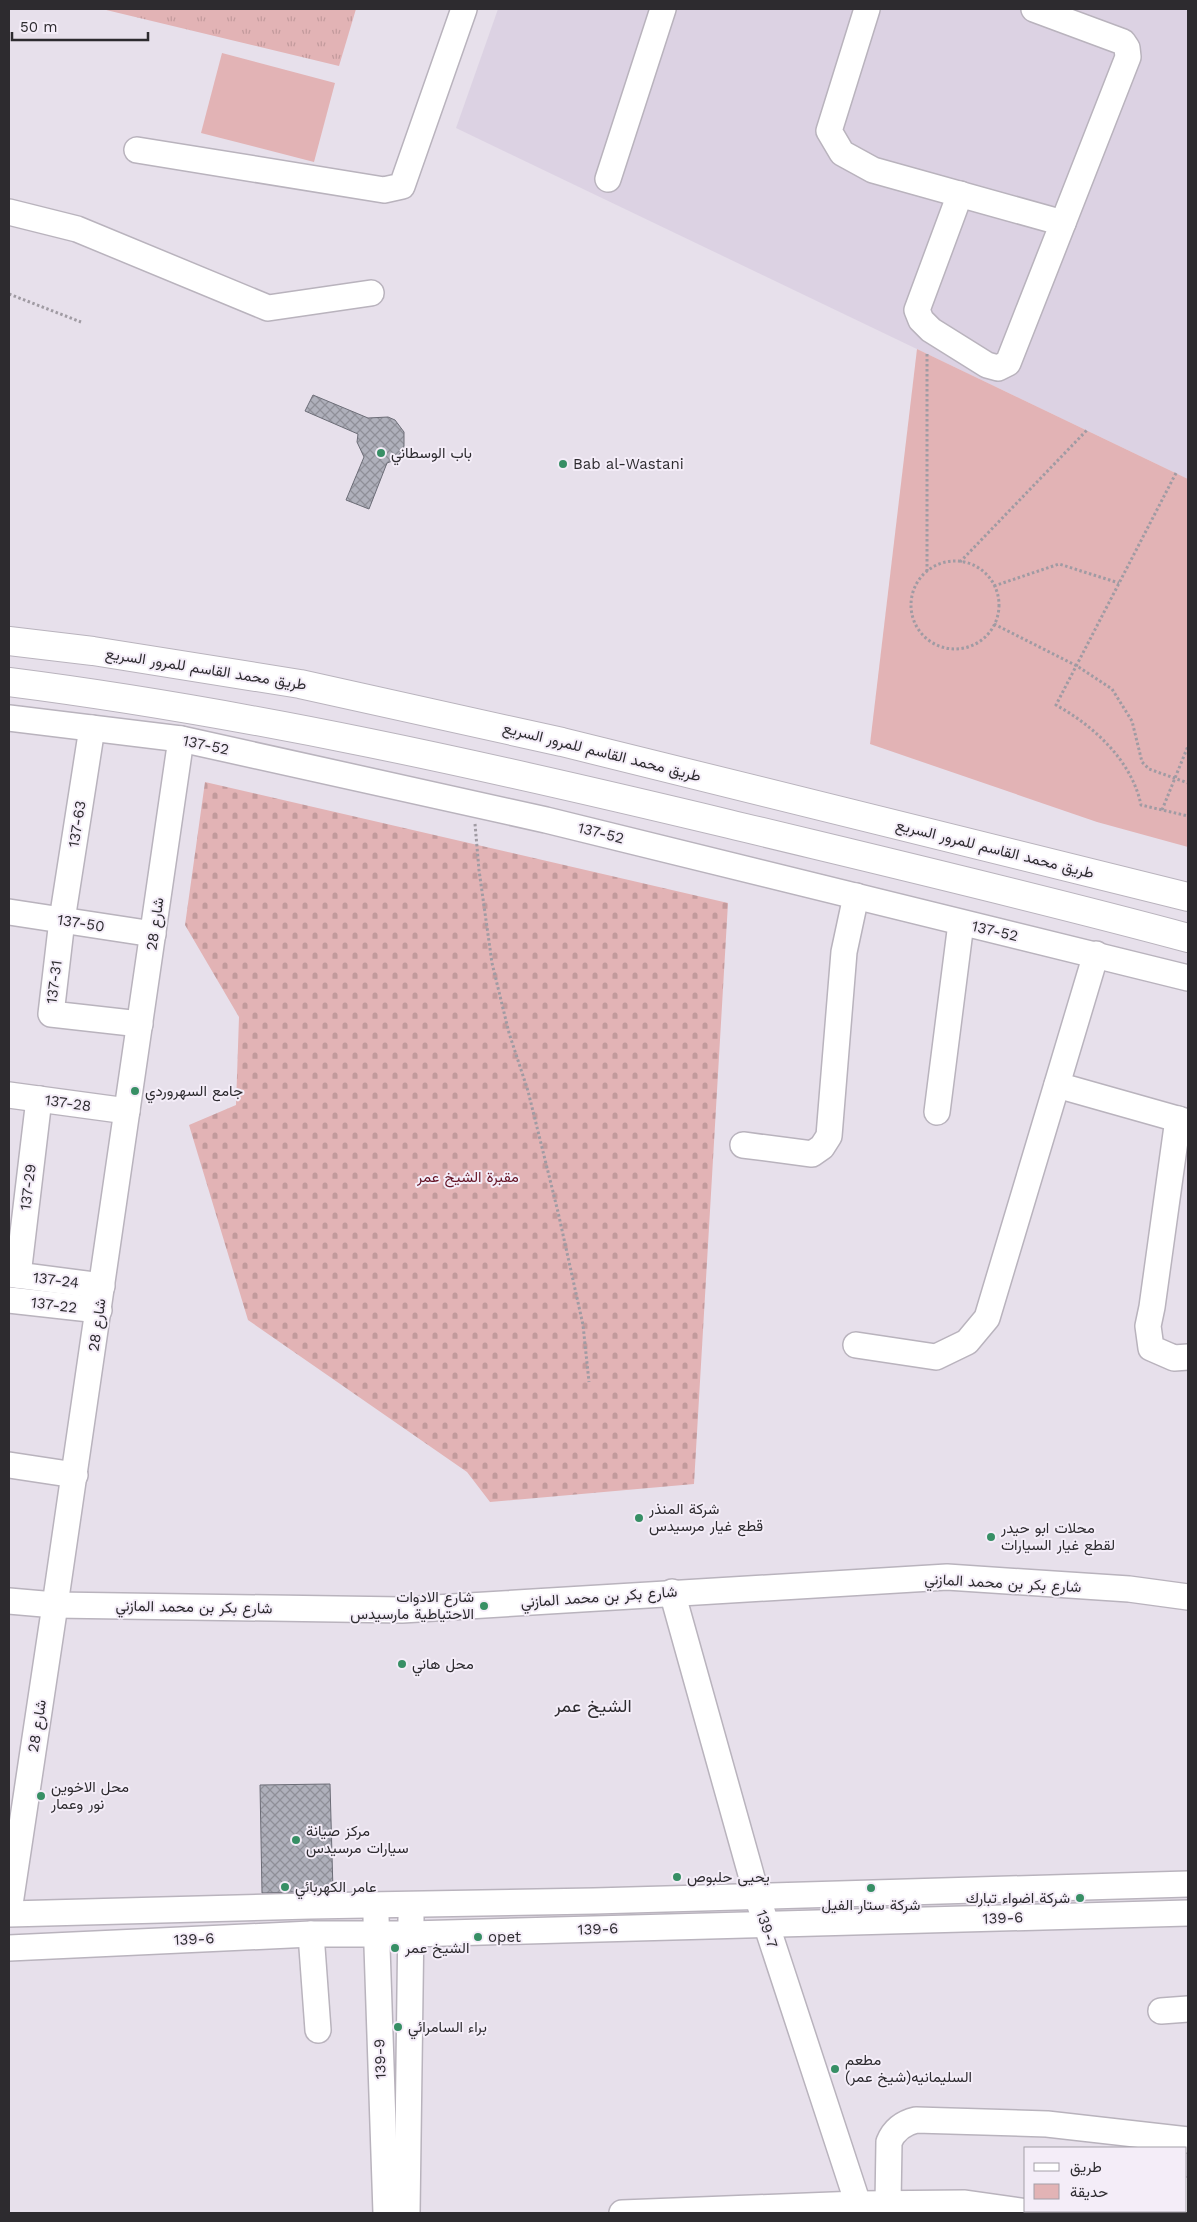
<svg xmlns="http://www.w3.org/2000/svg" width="1197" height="2222" font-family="'Work Sans',Vazirmatn,sans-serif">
	<defs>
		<pattern id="grass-tufts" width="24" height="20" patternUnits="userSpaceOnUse" patternTransform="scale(1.25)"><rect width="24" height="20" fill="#e2b3b5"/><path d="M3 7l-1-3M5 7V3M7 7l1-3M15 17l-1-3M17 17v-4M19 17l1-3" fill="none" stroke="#c29a9c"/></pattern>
		<pattern id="cemetery-stones" width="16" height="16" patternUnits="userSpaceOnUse" patternTransform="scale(1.25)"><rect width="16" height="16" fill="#e2b3b5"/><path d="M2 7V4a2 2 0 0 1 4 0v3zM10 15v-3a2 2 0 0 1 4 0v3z" fill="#c29a9c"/></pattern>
		<pattern id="building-cross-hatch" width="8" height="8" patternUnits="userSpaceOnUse" patternTransform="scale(1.25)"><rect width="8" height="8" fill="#afb0bb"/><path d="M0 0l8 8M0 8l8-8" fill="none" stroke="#8f8f98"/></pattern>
	</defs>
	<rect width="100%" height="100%" fill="#e7e0eb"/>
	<polygon fill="#dcd2e3" points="498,9 1188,9 1188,479 456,128"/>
	<polygon fill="url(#grass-tufts)" points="102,9 356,9 339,66"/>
	<polygon fill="url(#cemetery-stones)" points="205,782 728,903 694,1484 490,1502 467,1472 248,1320 189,1125 236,1105 239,1017 185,925"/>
	<g fill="#e2b3b5">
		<polygon points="222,53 335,83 314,162 201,133"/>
		<polygon points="917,349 1188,479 1188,847 1097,822 870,744"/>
	</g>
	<g fill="url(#building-cross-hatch)" stroke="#6c6d77">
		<polygon points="313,395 368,418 388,417 395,420 404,432 404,448 395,460 387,463 369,509 346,500 364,457 357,442 358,434 305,411"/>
		<polygon points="330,1784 333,1891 262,1893 260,1785"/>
	</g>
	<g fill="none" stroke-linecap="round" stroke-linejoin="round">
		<defs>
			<g id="minor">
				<polyline points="867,9 829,131 842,153 873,170 1063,223 1128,57 1127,48 1123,42 1034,9"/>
				<polyline points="137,150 384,190 402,186 464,9"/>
				<polyline points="608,179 663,9"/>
				<polyline points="960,194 917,310 921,320 931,330 987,365 998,368 1008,363 1063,223"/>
				<polyline points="9,212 77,229 268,308 371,293"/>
				<polyline points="9,718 181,739 546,820 1188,978"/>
				<polyline points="92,728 62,920 51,1014 140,1024"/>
				<polyline points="9,912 153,934"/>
				<polyline points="1057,1085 1188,1122"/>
				<polyline points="9,1095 127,1111"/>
				<polyline points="937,1112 961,923"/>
				<polyline points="1178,1119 1152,1307 1148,1326 1151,1348 1174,1358 1188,1357"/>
				<polyline points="743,1145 812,1154 822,1147 829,1136 844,952 856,896"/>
				<polyline points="9,1274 102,1286"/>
				<polyline points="18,1275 39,1099"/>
				<polyline points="9,1300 99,1310"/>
				<polyline points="856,1345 936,1357 967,1342 987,1318 1096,954"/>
				<polyline points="9,1465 75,1475"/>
				<polyline points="672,1592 757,1896 861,2213"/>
				<polyline points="9,1601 55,1605 402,1610 947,1577 1129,1589 1188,1597"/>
				<polyline points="9,1911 55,1605 181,739"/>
				<polyline points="9,1914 310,1906 594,1901 1188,1884"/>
				<polyline points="376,1917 386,2213"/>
				<polyline points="311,1934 318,2030"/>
				<polyline points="9,1948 311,1934 411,1934 1188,1913"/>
				<polyline points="1161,2011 1188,2009"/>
				<path d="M 888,2204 L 889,2142 C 894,2130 903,2123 916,2120 L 1047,2124 L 1188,2140"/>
				<polyline points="1186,2205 1188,2190"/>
				<polyline points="407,2213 411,1918"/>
				<polyline points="622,2213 858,2204 965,2203 1035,2213"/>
			</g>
			<g id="highway">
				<polyline points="9,641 93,651 300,684 562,742 1188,897"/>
				<path d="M 9,682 C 252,713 491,767 729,824 C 882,861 1036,897 1188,938"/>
			</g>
		</defs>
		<use href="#minor" stroke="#b9b3bd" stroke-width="28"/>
		<use href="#highway" stroke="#b9b3bd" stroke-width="30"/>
		<g stroke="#a09ba3" stroke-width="3" stroke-dasharray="2.5 2.5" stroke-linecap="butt">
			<polyline points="9,294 81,322"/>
			<polyline points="927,354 927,571"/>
			<path d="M 1176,473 L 1056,705 C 1094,726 1132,761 1141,805 L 1188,816"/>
			<circle cx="955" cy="605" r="44"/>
			<polyline points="960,562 1087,430"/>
			<polyline points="994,586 1059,564 1119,583"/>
			<polyline points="994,624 1077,666 1112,689 1132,721 1142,762 1149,769 1188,783"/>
			<polyline points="1162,810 1188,746"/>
			<polyline points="475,824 479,870 492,963 509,1033 528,1091 558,1212 583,1325 589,1382"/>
		</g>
		<use href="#minor" stroke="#fff" stroke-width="25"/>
		<use href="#highway" stroke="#fff" stroke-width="28"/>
	</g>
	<g fill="#378f65" stroke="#f4edf8" stroke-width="2">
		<circle cx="381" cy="453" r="5"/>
		<circle cx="563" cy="464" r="5"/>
		<circle cx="135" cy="1091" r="5"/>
		<circle cx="639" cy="1518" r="5"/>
		<circle cx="991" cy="1537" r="5"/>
		<circle cx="484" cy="1606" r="5"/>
		<circle cx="402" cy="1664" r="5"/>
		<circle cx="41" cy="1796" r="5"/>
		<circle cx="296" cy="1840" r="5"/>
		<circle cx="677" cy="1877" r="5"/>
		<circle cx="285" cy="1887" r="5"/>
		<circle cx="871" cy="1888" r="5"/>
		<circle cx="1080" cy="1898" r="5"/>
		<circle cx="478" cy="1937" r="5"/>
		<circle cx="395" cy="1948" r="5"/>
		<circle cx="398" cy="2027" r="5"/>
		<circle cx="835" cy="2069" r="5"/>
	</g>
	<g text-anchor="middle" stroke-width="4" stroke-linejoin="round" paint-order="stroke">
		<g font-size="15" fill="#2d2b2f" stroke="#f4edf8" text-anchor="start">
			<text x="391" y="458">باب الوسطاني</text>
			<text x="573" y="469">Bab al-Wastani</text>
			<text x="145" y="1096">جامع السهروردي</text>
			<text x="649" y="1514">شركة المنذر<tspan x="649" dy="17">قطع غيار مرسيدس</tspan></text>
			<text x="1001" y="1533">محلات ابو حيدر<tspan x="1001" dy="17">لقطع غيار السيارات</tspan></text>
			<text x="474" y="1602" text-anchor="end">شارع الادوات<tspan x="474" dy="17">الاحتياطية مارسيدس</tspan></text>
			<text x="412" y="1669">محل هاني</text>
			<text x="51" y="1792">محل الاخوين<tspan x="51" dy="17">نور وعمار</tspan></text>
			<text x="306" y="1836">مركز صيانة<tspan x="306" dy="17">سيارات مرسيدس</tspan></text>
			<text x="687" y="1882">يحيى حلبوص</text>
			<text x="295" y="1892">عامر الكهربائي</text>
			<text x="1070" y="1903" text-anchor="end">شركة اضواء تبارك</text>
			<text x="871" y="1910" text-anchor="middle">شركة ستار الفيل</text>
			<text x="488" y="1942">opet</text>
			<text x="405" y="1953">الشيخ عمر</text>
			<text x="408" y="2032">براء السامرائي</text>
			<text x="845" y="2065">مطعم<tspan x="845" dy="17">السليمانيه(شيخ عمر)</tspan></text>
		</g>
		<g font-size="15" fill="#2d2b2f" stroke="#f4edf8">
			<text transform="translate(206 669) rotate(9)" y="5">طريق محمد القاسم للمرور السريع</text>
			<text transform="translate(206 745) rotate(12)" y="5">137-52</text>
			<text transform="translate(602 752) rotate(14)" y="5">طريق محمد القاسم للمرور السريع</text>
			<text transform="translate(77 824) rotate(-81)" y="5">137-63</text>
			<text transform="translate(601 833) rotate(14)" y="5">137-52</text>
			<text transform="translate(995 849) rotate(14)" y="5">طريق محمد القاسم للمرور السريع</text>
			<text transform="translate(81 923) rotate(9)" y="5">137-50</text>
			<text transform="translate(155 924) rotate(-82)" y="5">شارع 28</text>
			<text transform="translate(995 931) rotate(13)" y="5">137-52</text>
			<text transform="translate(54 982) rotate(-83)" y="5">137-31</text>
			<text transform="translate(68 1103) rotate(8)" y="5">137-28</text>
			<text transform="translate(28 1187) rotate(-83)" y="5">137-29</text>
			<text transform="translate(56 1280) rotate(7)" y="5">137-24</text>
			<text transform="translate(54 1305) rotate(7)" y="5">137-22</text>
			<text transform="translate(97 1325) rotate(-82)" y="5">شارع 28</text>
			<text transform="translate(1003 1583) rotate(3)" y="5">شارع بكر بن محمد المازني</text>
			<text transform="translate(599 1597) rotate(-4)" y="5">شارع بكر بن محمد المازني</text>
			<text transform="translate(194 1607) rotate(1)" y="5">شارع بكر بن محمد المازني</text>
			<text transform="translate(37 1726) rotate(-81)" y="5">شارع 28</text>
			<text transform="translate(1003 1918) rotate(-2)" y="5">139-6</text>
			<text transform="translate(598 1929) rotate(-2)" y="5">139-6</text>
			<text transform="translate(767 1929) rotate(72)" y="5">139-7</text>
			<text transform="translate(194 1939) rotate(-3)" y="5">139-6</text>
			<text transform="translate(380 2059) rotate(-92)" y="5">139-9</text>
		</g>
		<g font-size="15" fill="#651425" stroke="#f4edf8">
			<text x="468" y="1182">مقبرة الشيخ عمر</text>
		</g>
		<g font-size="18" fill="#2d2b2f" stroke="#f4edf8">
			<text x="593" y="1712">الشيخ عمر</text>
		</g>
	</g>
	<rect width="1197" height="2222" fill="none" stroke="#2d2b2f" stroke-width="20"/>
	<rect x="1024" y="2147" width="162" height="65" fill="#f4edf8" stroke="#a49fa8"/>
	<rect x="1034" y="2163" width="25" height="8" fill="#ffffff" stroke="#a49fa8"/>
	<text x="1070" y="2172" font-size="15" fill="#2d2b2f">طريق</text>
	<rect x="1034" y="2184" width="25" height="15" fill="#e2b3b5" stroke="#a49fa8"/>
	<text x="1070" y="2197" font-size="15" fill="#2d2b2f">حديقة</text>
	<path d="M12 32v8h136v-8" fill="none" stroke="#2d2b2f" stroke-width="2.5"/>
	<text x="20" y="32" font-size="15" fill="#2d2b2f" stroke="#f4edf8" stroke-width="4" paint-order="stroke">50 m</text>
</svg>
